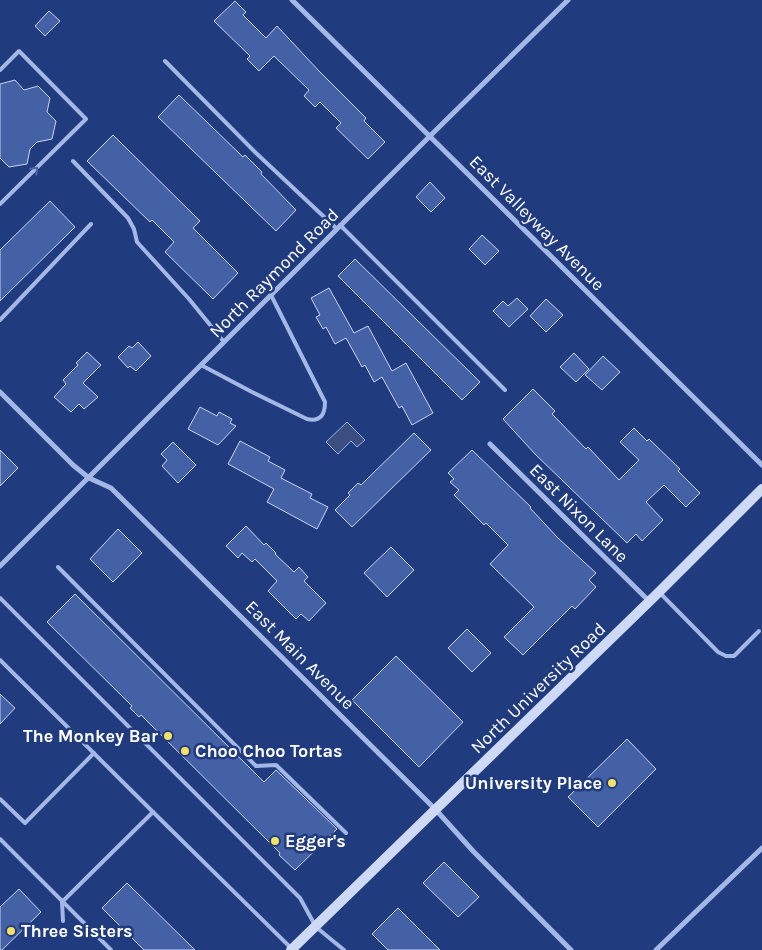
<svg xmlns="http://www.w3.org/2000/svg" width="762" height="950" font-family="Karla,sans-serif">
	<rect width="100%" height="100%" fill="#203b7e"/>
	<polygon fill="#3b4e80" stroke="#98b1e8" points="347,422 365,440 357,447 351,441 338,454 326,442"/>
	<g fill="#4561a5" stroke="#c8d5f5">
		<polygon points="235,1 246,12 243,15 266,38 277,26 319,71 366,118 364,121 385,142 368,159 336,128 341,123 320,102 315,107 304,96 309,90 274,56 259,71 247,59 250,56 214,21"/>
		<polygon points="49,11 60,21 45,36 35,26"/>
		<polygon points="15,80 24,90 38,86 50,98 47,112 56,121 52,139 37,142 30,149 27,164 9,167 0,158 0,84"/>
		<polygon points="179,95 243,157 245,155 262,172 261,174 296,210 276,231 158,117"/>
		<polygon points="113,135 200,221 193,228 238,273 213,299 165,252 174,242 152,220 150,222 87,161"/>
		<polygon points="430,182 445,198 431,212 416,197"/>
		<polygon points="50,201 75,227 0,301 0,250"/>
		<polygon points="482,235 499,251 485,265 469,249"/>
		<polygon points="355,259 480,382 462,400 338,276"/>
		<polygon points="329,288 354,333 368,326 392,371 406,363 433,413 412,425 402,406 399,408 382,377 374,382 365,365 362,367 346,338 335,344 326,327 323,329 316,317 320,315 311,298"/>
		<polygon points="517,298 528,309 509,327 493,311 503,301 508,306"/>
		<polygon points="546,299 563,315 546,332 530,316"/>
		<polygon points="138,342 151,356 136,371 130,366 128,368 118,357 129,346 132,348"/>
		<polygon points="87,352 101,365 83,383 98,397 84,409 79,404 71,412 54,397 66,384 63,380 78,365 76,363"/>
		<polygon points="574,353 589,369 576,382 560,367"/>
		<polygon points="603,356 620,372 602,390 585,375"/>
		<polygon points="533,389 555,411 552,414 586,449 588,447 619,480 639,460 620,442 634,428 647,441 649,439 680,469 678,471 700,493 686,507 664,485 646,502 663,520 642,541 636,534 627,543 535,454 503,419"/>
		<polygon points="200,407 217,416 219,412 232,419 230,423 236,426 218,445 188,429"/>
		<polygon points="414,433 431,450 352,527 335,510 350,495 348,493 358,483 361,485"/>
		<polygon points="240,441 270,457 268,461 285,470 281,478 312,494 310,498 328,507 317,529 267,502 274,489 228,464"/>
		<polygon points="173,442 196,465 178,483 162,466 167,460 161,454"/>
		<polygon points="0,450 18,468 0,486"/>
		<polygon points="472,450 531,507 530,508 558,538 596,573 589,580 596,587 575,609 572,606 523,655 504,637 534,607 490,564 508,545 486,523 484,525 454,495 459,490 450,482 454,479 448,473"/>
		<polygon points="246,526 264,545 266,543 276,553 275,554 294,572 299,567 308,577 304,581 326,603 309,621 301,614 296,619 268,591 277,581 255,559 252,562 242,553 238,558 226,546"/>
		<polygon points="118,529 142,553 113,582 90,559"/>
		<polygon points="391,547 414,570 387,597 364,573"/>
		<polygon points="75,594 264,782 276,770 337,829 295,870 279,855 280,853 141,715 139,717 130,708 132,706 47,622"/>
		<polygon points="467,629 491,653 472,672 448,648"/>
		<polygon points="396,656 463,722 419,767 352,700"/>
		<polygon points="0,694 15,708 0,724"/>
		<polygon points="627,739 656,769 598,827 568,797"/>
		<polygon points="444,862 479,897 458,917 423,883"/>
		<polygon points="127,883 195,950 144,950 102,908"/>
		<polygon points="19,889 41,912 2,950 0,950 0,907"/>
		<polygon points="398,908 440,950 388,950 372,934"/>
	</g>
	<g fill="none" stroke-linecap="round" stroke-linejoin="round">
		<g stroke="#a4b8e7" stroke-width="4">
			<polyline points="165,61 256,153 337,229"/>
			<polyline points="0,70 19,51 86,119 0,204"/>
			<polyline points="73,161 128,218 134,229 137,242 189,299 224,342"/>
			<polyline points="340,225 505,390"/>
			<polyline points="0,320 91,224"/>
			<path d="M 201,365 L 252,392 L 307,419 C 321,422 325,414 325,402 L 271,295"/>
			<polyline points="58,567 256,766 276,765 346,833"/>
			<polyline points="659,592 718,652 726,656 734,656 759,631"/>
			<polyline points="0,598 300,898 316,927 344,950"/>
			<polyline points="0,660 153,812"/>
			<polyline points="0,799 25,823 94,753"/>
			<polyline points="0,839 111,950"/>
			<polyline points="63,921 62,902 153,812 292,949"/>
		</g>
		<g stroke="#a4b8e7" stroke-width="5">
			<polyline points="292,0 762,465"/>
			<polyline points="0,392 73,465 89,478 111,488 436,810 473,851 571,950"/>
			<polyline points="490,444 649,601"/>
			<polyline points="0,566 430,136 568,0"/>
			<polyline points="656,950 762,848"/>
		</g>
		<polyline stroke="#ced9f6" stroke-width="10" points="291,950 659,592 762,489"/>
	</g>
	<defs><path id="oneway-chevron" d="M-2-3.5L2.5 0L-2 3.5" fill="none" stroke-width="1.6" stroke-linecap="round" stroke-linejoin="round" transform="scale(1.25)"/></defs>
	<use stroke="#4e67a3" href="#oneway-chevron" transform="translate(35 170) rotate(-45)"/>
	<g fill="#f4e165" stroke="#203b7e" stroke-width="2">
		<circle cx="168" cy="736" r="5"/>
		<circle cx="185" cy="751" r="5"/>
		<circle cx="612" cy="783" r="5"/>
		<circle cx="275" cy="841" r="5"/>
		<circle cx="11" cy="931" r="5"/>
	</g>
	<g text-anchor="middle" stroke-width="5" stroke-linejoin="round" paint-order="stroke">
		<g font-size="18" fill="#fff" stroke="#203b7e">
			<text transform="translate(537 223) rotate(45)" y="6">East Valleyway Avenue</text>
			<text transform="translate(274 273) rotate(-45)" y="6">North Raymond Road</text>
			<text transform="translate(579 513) rotate(45)" y="6">East Nixon Lane</text>
			<text transform="translate(300 655) rotate(45)" y="6">East Main Avenue</text>
			<text transform="translate(538 688) rotate(-44)" y="6">North University Road</text>
		</g>
		<g font-size="18" font-weight="bold" fill="#fff" stroke="#203b7e" text-anchor="start">
			<text x="158" y="742" text-anchor="end">The Monkey Bar</text>
			<text x="195" y="757">Choo Choo Tortas</text>
			<text x="602" y="789" text-anchor="end">University Place</text>
			<text x="285" y="847">Egger's</text>
			<text x="21" y="937">Three Sisters</text>
		</g>
	</g>
</svg>
